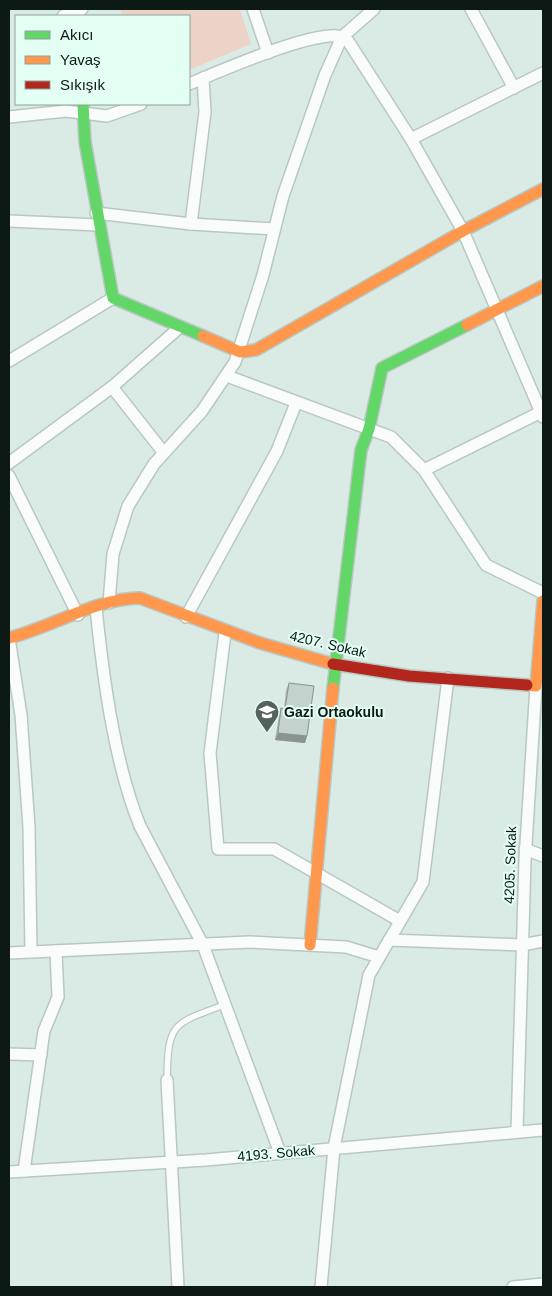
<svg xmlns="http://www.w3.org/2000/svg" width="552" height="1296" font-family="Helvetica,sans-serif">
	<rect width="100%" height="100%" fill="#d9ebe4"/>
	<polygon fill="#edd3c7" points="120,9 240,9 251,44 189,70 189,16 122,16"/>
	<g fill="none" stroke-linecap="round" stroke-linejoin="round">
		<defs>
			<path id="lane" d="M 167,1080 C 168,1023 172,1024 224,1005"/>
			<g id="street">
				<polyline points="253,9 268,53"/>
				<polyline points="471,9 514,88"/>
				<polyline points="63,16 82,9"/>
				<path d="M 189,84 C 220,71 307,33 338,36 C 342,37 345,39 348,41 L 411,139 L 463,231 L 543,417"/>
				<polyline points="9,117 66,111 107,116 141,104"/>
				<polyline points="411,139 543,73"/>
				<polyline points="96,213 191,224 274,229"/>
				<polyline points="9,221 98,225"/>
				<polyline points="191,224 205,112 203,78"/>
				<polyline points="9,361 113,298"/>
				<polyline points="227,376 391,437 424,470 486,565 543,593"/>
				<polyline points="112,387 164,453"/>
				<polyline points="9,463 112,387 180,327"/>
				<polyline points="424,470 543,411"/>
				<polyline points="9,476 78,615"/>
				<polyline points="109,603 113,554 128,506 154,464 202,411 235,362 263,275 283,196 325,75 342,37 374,9"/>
				<path d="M 96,608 C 103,676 114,762 140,826 L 203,945 L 280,1153"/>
				<polyline points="186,617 277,451 296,403"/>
				<polyline points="225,633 210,753 218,849 274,849 400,921"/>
				<polyline points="9,638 21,715 29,827 31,952"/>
				<polyline points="525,849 543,856"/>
				<polyline points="389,940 522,945 543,941"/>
				<polyline points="9,953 250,942 346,947 379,957"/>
				<polyline points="9,1054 41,1055"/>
				<polyline points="167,1080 178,1287"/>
				<polyline points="517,1131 525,860 536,686"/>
				<polyline points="24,1171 44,1031 58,997 56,951"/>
				<polyline points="9,1172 206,1160 543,1130"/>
				<polyline points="321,1287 334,1148 369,975 423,882 448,678"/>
				<polyline points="513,1287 543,1284"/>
			</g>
			<g id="fast">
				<polyline points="83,104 85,142 113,298 203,336"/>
				<polyline points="333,688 361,450 369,429 382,368 467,325"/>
			</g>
			<g id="slow">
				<polyline points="467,325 543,286"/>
				<polyline points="203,336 240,352 256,350 463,231 543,189"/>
				<path d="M 9,638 C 52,627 97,598 140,598 L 260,643 L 333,664"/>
				<polyline points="527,685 536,686 543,601"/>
				<polyline points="310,945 333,688"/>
			</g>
			<polyline id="jam" points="333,664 409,676 527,685"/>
		</defs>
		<use href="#lane" stroke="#b9c7c2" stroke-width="8"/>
		<use href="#street" stroke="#b9c7c2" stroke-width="14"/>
		<use href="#fast" stroke="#b9c7c2" stroke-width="14"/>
		<use href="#slow" stroke="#b9c7c2" stroke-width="14"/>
		<use href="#jam" stroke="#b9c7c2" stroke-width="14"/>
		<use href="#lane" stroke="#f9fcfb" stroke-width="5.5"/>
		<use href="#street" stroke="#f9fcfb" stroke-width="11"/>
		<use href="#fast" stroke="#63d668" stroke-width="11"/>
		<use href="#slow" stroke="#ff974d" stroke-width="11"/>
		<use href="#jam" stroke="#b3261e" stroke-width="11"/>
	</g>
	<polygon fill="#a9b5b0" points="289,683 307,736 305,743 275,740 279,715 281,708 284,709 286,690"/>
	<polygon fill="#899390" points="278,733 307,736 305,743 275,740"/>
	<polygon fill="#c4d2cd" stroke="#899390" points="289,683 314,686 307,736 278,733 281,708 285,709"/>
	<defs>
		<symbol id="school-pin" viewBox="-11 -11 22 30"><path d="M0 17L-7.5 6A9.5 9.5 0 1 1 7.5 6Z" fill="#54625d" stroke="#e3fff4"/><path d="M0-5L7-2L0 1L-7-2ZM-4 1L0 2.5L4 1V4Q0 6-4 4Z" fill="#fff"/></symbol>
	</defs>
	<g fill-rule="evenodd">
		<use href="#school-pin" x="253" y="698" width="28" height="38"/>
	</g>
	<g text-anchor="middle" stroke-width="4" stroke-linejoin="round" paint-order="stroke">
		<g font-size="14" fill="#0d1915" stroke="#e3fff4">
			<text transform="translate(328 644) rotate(13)" y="5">4207. Sokak</text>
			<text transform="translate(510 865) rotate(-88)" y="5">4205. Sokak</text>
			<text transform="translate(276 1153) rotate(-5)" y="5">4193. Sokak</text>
		</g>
		<g font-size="14" font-weight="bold" fill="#0d1915" stroke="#e3fff4" text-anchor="start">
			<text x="284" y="717">Gazi Ortaokulu</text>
		</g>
	</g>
	<rect width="552" height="1296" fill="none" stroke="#0d1915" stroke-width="20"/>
	<rect x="15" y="15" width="175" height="90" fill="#e3fff4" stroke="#8da39b"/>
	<rect x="25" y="31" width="25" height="8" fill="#63d668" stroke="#8da39b"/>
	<text x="60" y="40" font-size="15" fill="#0d1915">Akıcı</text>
	<rect x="25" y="56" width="25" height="8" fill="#ff974d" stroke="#8da39b"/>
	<text x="60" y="65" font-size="15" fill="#0d1915">Yavaş</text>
	<rect x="25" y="81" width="25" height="8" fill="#b3261e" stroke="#8da39b"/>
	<text x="60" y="90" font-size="15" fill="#0d1915">Sıkışık</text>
</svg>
